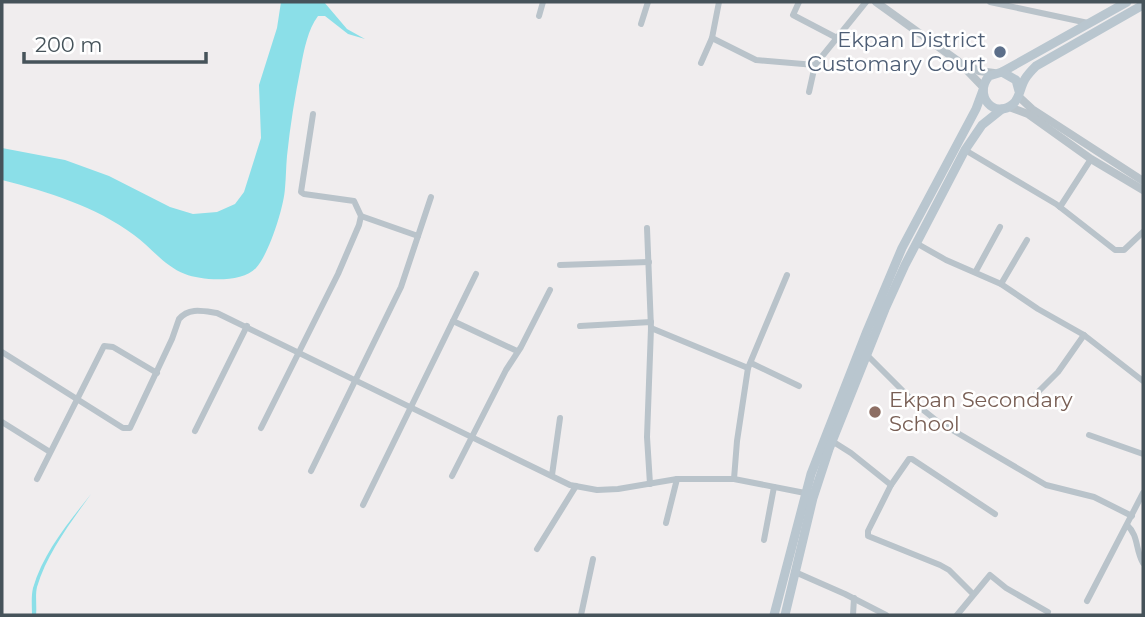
<svg xmlns="http://www.w3.org/2000/svg" width="1145" height="617" font-family="Montserrat,sans-serif">
	<rect width="100%" height="100%" fill="#f0edee"/>
	<g fill="#8bdfe8">
		<path d="M 281,2 L 324,2 L 347,29 L 365,39 L 348,34 L 325,16 L 318,16 C 308,29 304,50 301,66 C 295,96 290,126 287,156 C 286,167 286,177 285,188 C 284,207 269,254 256,268 C 242,283 203,281 185,274 C 164,266 152,248 134,235 C 95,206 48,192 2,180 L 2,148 L 65,160 L 109,176 L 170,207 L 193,214 L 217,212 L 235,204 L 244,192 L 261,138 L 259,85 L 277,28 Z"/>
		<path d="M 91,494 C 71,522 47,553 37,587 C 35,596 37,606 36,615 L 32,615 C 32,607 31,596 33,588 C 43,553 69,522 91,494 Z"/>
	</g>
	<g fill="none" stroke-linecap="round" stroke-linejoin="round">
		<g stroke="#b9c3ca" stroke-width="6">
			<polyline points="799,2 793,15 837,38"/>
			<polyline points="990,2 1088,23"/>
			<polyline points="539,16 543,2"/>
			<polyline points="641,24 648,2"/>
			<polyline points="712,38 756,60 815,65"/>
			<polyline points="701,63 712,38 719,2"/>
			<polyline points="809,92 815,65 866,2"/>
			<polyline points="965,150 1056,204 1115,250 1124,250 1143,232"/>
			<polyline points="1060,207 1091,159"/>
			<polyline points="361,216 418,236"/>
			<polyline points="647,228 651,328 647,437 650,484"/>
			<polyline points="916,243 946,260 1001,284 1038,309 1084,335 1143,381"/>
			<polyline points="560,265 649,262"/>
			<polyline points="976,271 1000,227"/>
			<polyline points="1001,284 1027,240"/>
			<polyline points="453,321 476,274"/>
			<polyline points="580,326 651,322"/>
			<polyline points="651,328 748,368"/>
			<path d="M 2,352 L 123,428 L 130,428 L 172,339 L 179,319 C 189,307 203,311 217,313 L 570,485 L 597,490 L 618,489 L 677,479 L 734,479 L 805,493"/>
			<polyline points="866,354 917,405 937,421 1046,485 1094,497 1132,516"/>
			<polyline points="751,363 799,386"/>
			<polyline points="1036,394 1058,372 1084,335"/>
			<polyline points="2,422 50,452"/>
			<polyline points="261,428 338,274 359,225 361,216 354,201 304,194 301,192 313,114"/>
			<polyline points="195,431 247,326"/>
			<polyline points="1089,435 1143,454"/>
			<polyline points="832,441 851,453 891,485 909,459 912,459 995,514"/>
			<polyline points="311,471 401,287 431,197"/>
			<polyline points="552,475 560,418"/>
			<polyline points="452,476 506,370 521,347 550,290"/>
			<polyline points="37,479 104,346 113,347 157,373"/>
			<polyline points="734,479 737,441 748,368 787,275"/>
			<polyline points="891,485 868,531 868,536 940,565 949,570 973,594"/>
			<polyline points="363,505 453,321 517,351"/>
			<polyline points="666,523 677,479"/>
			<path d="M 1127,525 C 1139,536 1135,549 1143,563"/>
			<polyline points="764,540 774,487"/>
			<polyline points="537,549 576,486"/>
			<polyline points="795,572 845,594 886,615"/>
			<polyline points="1087,601 1143,493"/>
			<polyline points="581,615 593,559"/>
			<polyline points="853,615 854,598"/>
			<polyline points="957,615 990,575 1006,588 1048,612"/>
		</g>
		<g stroke="#b9c3ca" stroke-width="8">
			<polyline points="876,2 958,61 983,87"/>
			<polyline points="967,65 979,71 994,73"/>
			<polyline points="1018,96 1032,109 1143,181"/>
			<polyline points="1009,107 1028,114 1091,159 1143,190"/>
		</g>
		<g stroke="#b9c6cf" stroke-width="9">
			<polyline points="1002,72 1127,2"/>
			<path d="M 1019,91 L 1016,80 L 1002,72 L 989,76 C 973,95 994,120 1013,104 C 1020,98 1020,87 1025,79 C 1028,74 1032,70 1036,66 L 1143,5"/>
			<polyline points="774,615 811,474 867,331 902,248 976,109 983,90"/>
			<polyline points="785,615 813,498 829,449 885,309 905,265 965,150 982,125 1002,109"/>
		</g>
	</g>
	<circle fill="#5c6f8a" stroke="#fff" stroke-width="2.5" cx="1000" cy="52" r="7"/>
	<circle fill="#8d6e63" stroke="#fff" stroke-width="2.5" cx="875" cy="412" r="7"/>
	<g text-anchor="middle" stroke-width="5" stroke-linejoin="round" paint-order="stroke">
		<g font-size="21" fill="#4e5e75" stroke="#fff" text-anchor="end">
			<text x="986" y="47">Ekpan District<tspan x="986" dy="24">Customary Court</tspan></text>
		</g>
		<g font-size="21" fill="#785e54" stroke="#fff" text-anchor="start">
			<text x="889" y="407">Ekpan Secondary<tspan x="889" dy="24">School</tspan></text>
		</g>
	</g>
	<rect width="1145" height="617" fill="none" stroke="#46535a" stroke-width="7"/>
	<path d="M24 52v10h182v-10" fill="none" stroke="#46535a" stroke-width="3.5"/>
	<text x="35" y="52" font-size="21" fill="#46535a" stroke="#ffffff" stroke-width="5" paint-order="stroke">200 m</text>
</svg>
